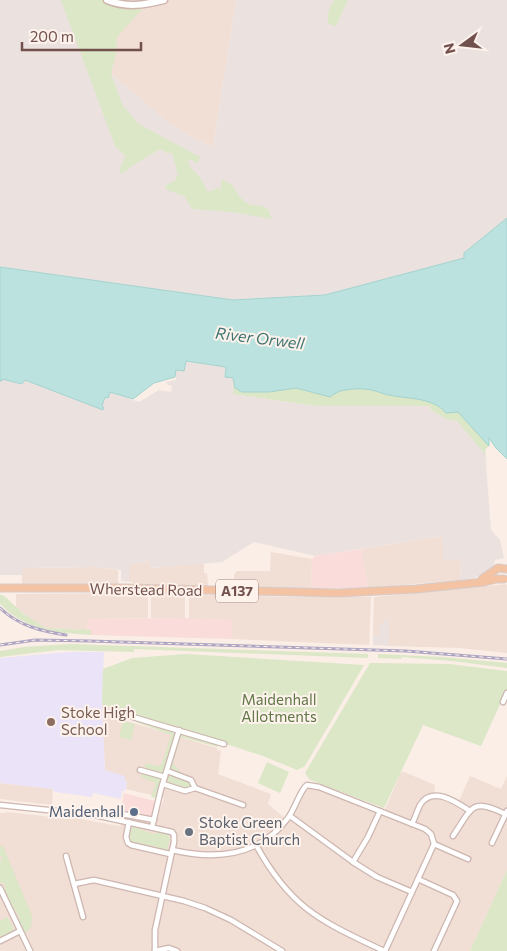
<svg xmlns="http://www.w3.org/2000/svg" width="507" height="951" font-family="Commissioner,sans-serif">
	<rect width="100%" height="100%" fill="#faeee6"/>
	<g fill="#f1ded5">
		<polygon points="119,0 236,0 213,148 174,127 111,74 116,53 117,37 145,5 121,6"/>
		<polygon points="442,536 461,559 460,580 368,588 361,549"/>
		<polygon points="271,552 312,559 311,588 234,587 234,575 237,571 270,571"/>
		<polygon points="150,561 151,568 204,563 204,573 207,573 208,586 133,584 133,582 129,582 129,564"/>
		<polygon points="97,567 118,570 118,584 22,585 22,568"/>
		<polygon points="506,584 507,586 507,653 459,648 389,646 388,619 380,635 373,634 374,597"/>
		<polygon points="125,593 148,593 148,618 88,619 87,630 51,628 46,628 35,622 16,607 16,594"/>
		<polygon points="151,593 185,594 185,618 151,618"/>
		<polygon points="189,594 291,597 371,597 369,645 232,639 232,620 189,619"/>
		<polygon points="102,704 124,711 123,720 217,748 217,750 221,751 218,774 271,794 268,804 287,820 307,785 384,812 401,772 404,772 435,785 434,796 456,802 460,799 470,776 501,789 507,776 507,870 470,951 0,951 0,813 5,813 7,812 70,819 75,818 119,826 129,822 152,827 163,802 164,798 126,789 127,781 105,770"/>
		<polygon points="0,783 53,789 52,805 0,799"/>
	</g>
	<g fill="#fadcdb">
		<polygon points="361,549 368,588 311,588 312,559 315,556"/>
		<polygon points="185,618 232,620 232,639 91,635 91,630 87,630 88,619"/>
		<polygon points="124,793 158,802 152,827 119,819"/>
	</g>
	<g fill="#ebe2e0">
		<polygon points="0,0 119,0 121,6 146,5 117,37 116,53 111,74 174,127 213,148 236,0 507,0 507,218 464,253 464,258 325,295 233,300 0,267"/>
		<polygon points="185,361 227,367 234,378 234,394 316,406 430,406 458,420 485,450 491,530 500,540 504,558 495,560 493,568 483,574 474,578 460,580 461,559 443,560 442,536 315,556 254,542 222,562 150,568 149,561 130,564 129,582 121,581 121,570 97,567 23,568 22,575 0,575 0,381 2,379 22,384 25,380 103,410 102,407 105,397 110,392 139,402 159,390 171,392 172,386 168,385 166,382 176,380 176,370"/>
		<polygon points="384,619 389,619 389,646 373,645 373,634 379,635 379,625 384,624"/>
	</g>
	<polygon fill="#ebe3f7" points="69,652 104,652 102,704 105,770 125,776 124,780 127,781 126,789 124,791 122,791 121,799 93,793 92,797 55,792 52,789 0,783 0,658"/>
	<g fill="#dbe7c6">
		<path d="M 61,0 L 107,0 L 146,5 L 117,37 L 116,53 L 111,74 L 122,104 L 137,123 L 200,157 L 198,162 L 196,163 L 190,159 L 188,161 C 190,168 193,170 198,175 C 202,179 204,186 207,191 L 213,191 L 216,188 L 221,189 L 221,180 L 223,180 C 240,188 232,190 243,200 C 249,207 259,204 267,208 L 272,219 L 233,212 L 192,209 L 184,196 L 167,190 L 165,186 L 175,180 L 178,175 L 172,153 L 166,153 L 161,149 C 153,153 144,159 135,164 C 130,167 127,171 122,173 L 119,172 L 125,156 L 115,146 Z"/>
		<path d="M 334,0 L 348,0 L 336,26 L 329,24 C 326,16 329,7 334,0 Z"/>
		<polygon points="234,378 351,380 454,408 489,436 489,446 485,450 487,464 485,454 457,421 446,419 431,410 430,406 316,406 233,394"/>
		<path d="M 0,595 L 3,595 L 24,614 L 46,628 L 91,630 L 91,635 C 58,633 25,630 0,604 Z"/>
		<polygon points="70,644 368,654 368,658 134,649 134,652 58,650 0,657 0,651 24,647"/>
		<polygon points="186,654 364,665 305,766 297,770 263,756 102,704 103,669 132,658"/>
		<polygon points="378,654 443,657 507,663 507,668 452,661 402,657 401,659 378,658"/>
		<polygon points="370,663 449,664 507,671 507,689 481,746 423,725 384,808 310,780 305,773"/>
		<polygon points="137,719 174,731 175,736 163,774 145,769 145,765 146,763 159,766 162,764 171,735 136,722"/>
		<polygon points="123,721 135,724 131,740 119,737"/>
		<polygon points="183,733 218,744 218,747 181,737 173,763 181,773 170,768 179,736"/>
		<polygon points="267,762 289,772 280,793 258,783"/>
		<polygon points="145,772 160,777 162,779 157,798 151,797 156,783 141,777 142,773"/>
		<polygon points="167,774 172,774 190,781 192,786 187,789 169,784 165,779"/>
		<polygon points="134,827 153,834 159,832 168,834 170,838 167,850 158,849 158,847 149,845 148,847 131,842 129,835 132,828"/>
		<polygon points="0,846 3,846 32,916 31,927 24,935 17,921 20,919 14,908 11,909 3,890 5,889 4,883 0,883 0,863 2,856 0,856"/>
		<polygon points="507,870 507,951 470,951"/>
		<polygon points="7,917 12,925 14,932 0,937 0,921"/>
	</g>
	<path fill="#bce2df" stroke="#a3d3cf" d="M 507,218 L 507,459 L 496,448 L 489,438 L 489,446 L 458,412 L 446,413 C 433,397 407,399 389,395 C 380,393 372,389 363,389 C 359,388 343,390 340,391 C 337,392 333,395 330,397 L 296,388 L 269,392 L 242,392 L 235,388 L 233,378 L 225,377 L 226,367 L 186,361 L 184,371 L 176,370 L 175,377 L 154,383 L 133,399 L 110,392 L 108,398 L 105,397 L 102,406 L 104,408 L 103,410 L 25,380 L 22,384 L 2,379 L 2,381 L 0,381 L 0,267 L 233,300 L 325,295 L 464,258 L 464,253 Z"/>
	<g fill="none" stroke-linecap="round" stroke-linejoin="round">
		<defs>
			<g id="street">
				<polyline points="503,702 507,693"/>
				<polyline points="126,715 224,744"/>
				<polyline points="140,770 165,777"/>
				<polyline points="163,784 185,791 195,788 191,780 167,771"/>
				<polyline points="195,788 243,805"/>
				<polyline points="0,805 95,815 172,832 174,835 174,842 155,930 155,951"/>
				<polyline points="122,814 154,820"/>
				<polyline points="290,816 353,862 377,877 412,892"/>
				<polyline points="129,822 126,837 128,843 131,845 170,854"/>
				<path d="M 412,824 C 415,818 417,811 420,805 C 432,785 456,802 470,811"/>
				<polyline points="152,827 161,789 179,730"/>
				<path d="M 453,836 C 472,808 471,797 505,814"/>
				<polyline points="492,843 507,811"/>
				<polyline points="434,844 468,859"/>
				<path d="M 256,845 C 291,909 321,921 384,951"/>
				<path d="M 172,850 C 215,860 259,857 288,818 C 295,809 300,790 307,785 L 319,787 L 425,829 L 431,834 L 434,844 L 385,951"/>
				<polyline points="66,856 83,917"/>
				<polyline points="353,862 368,837 380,811"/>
				<polyline points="418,879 453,895 457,901 434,951"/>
				<polyline points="74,884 94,880 184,901 205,908 231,920 282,951"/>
				<polyline points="0,888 30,951"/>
				<polyline points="0,941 20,931"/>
				<polyline points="155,951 169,948 177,951"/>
			</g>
			<path id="secondary" d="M 107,0 C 127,8 144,5 164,0"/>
			<g id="primary">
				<polyline points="482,579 498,568 507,569"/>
				<polyline points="0,588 125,588 339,593 416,589 484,582 496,579 504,579"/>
			</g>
		</defs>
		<use href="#street" stroke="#cdb6b0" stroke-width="7"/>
		<use href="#secondary" stroke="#d0b4ae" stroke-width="9"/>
		<use href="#primary" stroke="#d5cbca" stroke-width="9"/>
		<use href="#street" stroke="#fff" stroke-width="4.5"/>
		<use href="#secondary" stroke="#fff" stroke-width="6"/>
		<use href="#primary" stroke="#f4c3a4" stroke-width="7"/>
		<defs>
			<g id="rail">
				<path d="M 0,608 C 19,626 41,631 66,635"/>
				<polyline points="0,645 35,640 90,641 406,651 507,659"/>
			</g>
		</defs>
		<use href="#rail" stroke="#aea5c3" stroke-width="3"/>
		<use href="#rail" stroke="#fdf2ec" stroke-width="1" stroke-dasharray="4" stroke-linecap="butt"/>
	</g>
	<circle fill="#8d6e63" stroke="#fdf2ec" stroke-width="2" cx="51" cy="722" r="5"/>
	<circle fill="#5c6f8a" stroke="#fdf2ec" stroke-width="2" cx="134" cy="812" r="5"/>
	<circle fill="#6b7280" stroke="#fdf2ec" stroke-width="2" cx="189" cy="832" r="5"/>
	<g text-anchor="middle" stroke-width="4" stroke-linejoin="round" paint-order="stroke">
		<rect fill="#fdf2ec" stroke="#9c817d" stroke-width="1" x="216" y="579.5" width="42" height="23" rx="4"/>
		<g font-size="14" font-weight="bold" fill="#72514d">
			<text x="237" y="596">A137</text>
		</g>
		<g font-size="15" fill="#72514d" stroke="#fdf2ec">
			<text transform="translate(146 590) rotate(1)" y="5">Wherstead Road</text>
		</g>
		<g font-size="15" fill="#607746" stroke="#fdf2ec">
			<text x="279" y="705">Maidenhall<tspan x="279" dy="17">Allotments</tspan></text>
		</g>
		<g font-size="15" fill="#785e54" stroke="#fdf2ec" text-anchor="start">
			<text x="61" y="718">Stoke High<tspan x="61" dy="17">School</tspan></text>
		</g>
		<g font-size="15" fill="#4e5e75" stroke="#fdf2ec" text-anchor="end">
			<text x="124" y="817">Maidenhall</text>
		</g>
		<g font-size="15" fill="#5b616d" stroke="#fdf2ec" text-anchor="start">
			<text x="199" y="828">Stoke Green<tspan x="199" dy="17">Baptist Church</tspan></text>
		</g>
		<g font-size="16" font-style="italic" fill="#427672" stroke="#fdf2ec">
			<text transform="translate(260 338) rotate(7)" y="6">River Orwell</text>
		</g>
	</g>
	<g transform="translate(462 45) rotate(255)" stroke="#fdf2ec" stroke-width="4" paint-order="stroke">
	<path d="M0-4L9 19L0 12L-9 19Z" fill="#72514d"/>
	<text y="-8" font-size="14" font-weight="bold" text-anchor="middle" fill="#72514d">N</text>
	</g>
	<path d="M22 42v8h119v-8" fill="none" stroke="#72514d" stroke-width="2.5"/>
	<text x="30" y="42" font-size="15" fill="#72514d" stroke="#fdf2ec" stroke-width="4" paint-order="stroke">200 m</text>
</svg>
